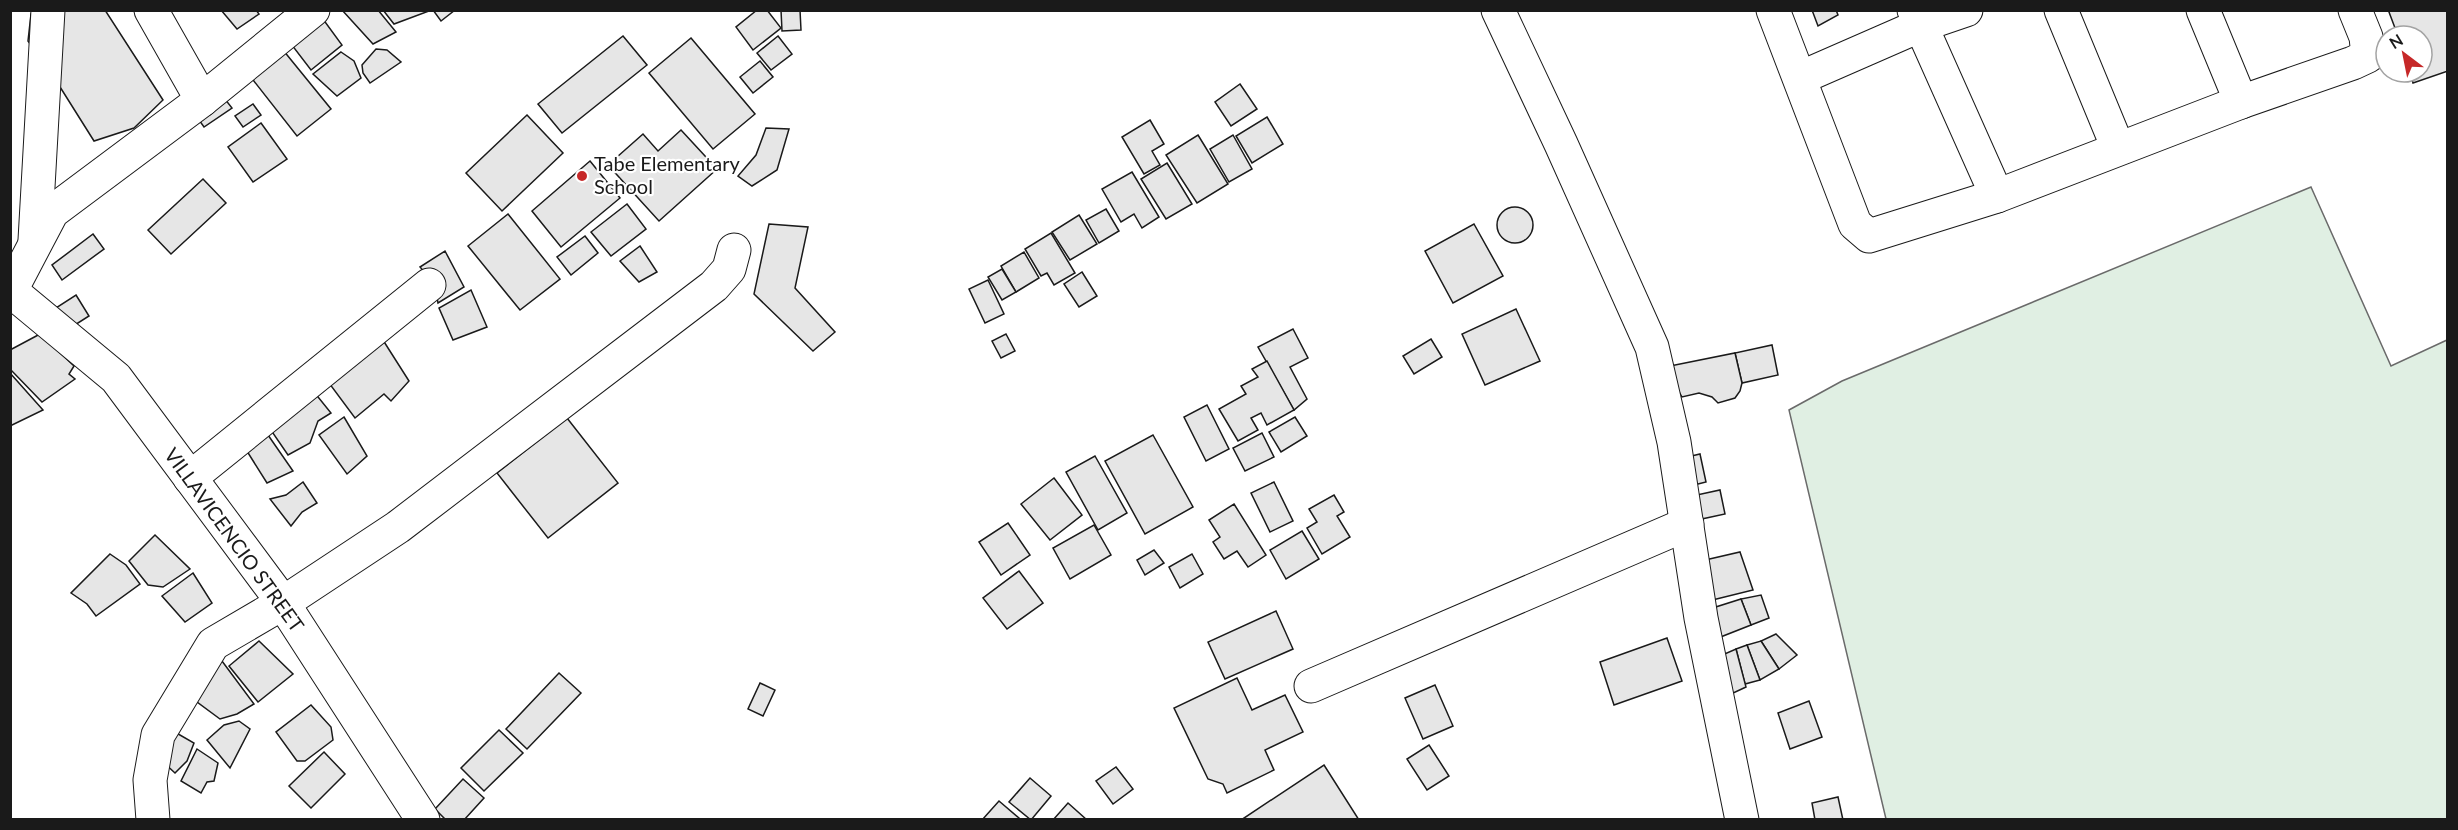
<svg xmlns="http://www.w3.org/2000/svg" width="2458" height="830" font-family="Lato,sans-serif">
	<rect width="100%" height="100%" fill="#fff"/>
	<polygon fill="#e0efe3" stroke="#6a6a6a" stroke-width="1.5" points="2311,187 2391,366 2447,340 2447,819 1886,819 1789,410 1842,381"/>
	<g fill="#e6e6e6" stroke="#1a1a1a" stroke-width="1.5">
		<polygon points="39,10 105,10 163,100 134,128 94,141 50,71 28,41 31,14"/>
		<polygon points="221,10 256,10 259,14 237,29"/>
		<polygon points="342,10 378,10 396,32 373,44"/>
		<polygon points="383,10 429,10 429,11 394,24"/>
		<polygon points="433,10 455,10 441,21"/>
		<polygon points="757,10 767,10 781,28 753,50 736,27"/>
		<polygon points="781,10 800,10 801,30 782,31"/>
		<polygon points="1812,10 1836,10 1838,15 1818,26"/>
		<polygon points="2392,10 2448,10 2448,71 2413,83 2410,72 2422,72 2422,36 2398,36 2389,12"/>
		<polygon points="320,15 342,45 311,70 288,40"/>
		<polygon points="623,36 647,65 562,133 538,104"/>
		<polygon points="778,36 792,54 771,70 757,53"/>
		<polygon points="691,38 755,114 713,149 649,73"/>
		<polygon points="376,49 387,50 401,62 370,83 363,73 362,65"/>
		<polygon points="283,50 331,109 297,136 250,76"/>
		<polygon points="341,52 354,61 361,78 337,96 313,74"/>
		<polygon points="760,61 773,77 753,93 740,77"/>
		<polygon points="1240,84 1257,109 1231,126 1215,102"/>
		<polygon points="221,94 232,108 204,127 194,113"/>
		<polygon points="253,104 261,115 243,127 235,116"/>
		<polygon points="527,115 563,153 502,211 466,173"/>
		<polygon points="1267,117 1283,144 1252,163 1236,136"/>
		<polygon points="1150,120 1164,144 1152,151 1160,165 1144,174 1122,137"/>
		<polygon points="261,123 287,159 253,182 228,147"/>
		<polygon points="766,128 789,129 777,170 752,186 738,176 756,155"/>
		<polygon points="681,130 717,169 659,221 608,165 643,134 658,151"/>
		<polygon points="1198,135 1228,184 1197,203 1166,155"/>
		<polygon points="1233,135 1252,169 1229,182 1210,149"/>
		<polygon points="590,161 620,198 561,247 532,211"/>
		<polygon points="1167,163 1192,204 1166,219 1141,179"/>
		<polygon points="1132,172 1159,217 1142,228 1134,214 1121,222 1102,189"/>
		<polygon points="203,179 226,203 171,254 148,230"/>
		<polygon points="627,204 646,229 611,256 591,232"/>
		<circle cx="1515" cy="225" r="18"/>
		<polygon points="1106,209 1119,231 1099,243 1086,220"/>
		<polygon points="508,214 560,279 520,310 468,246"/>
		<polygon points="1079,215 1097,244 1070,260 1052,232"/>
		<polygon points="769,224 808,227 795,288 835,332 813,351 754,294"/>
		<polygon points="1474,224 1503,276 1453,303 1425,251"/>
		<polygon points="1051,233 1075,273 1054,285 1047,273 1041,276 1025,249"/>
		<polygon points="93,234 104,249 62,280 52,265"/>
		<polygon points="585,236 598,253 571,275 557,257"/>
		<polygon points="640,246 657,272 639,282 620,261"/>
		<polygon points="445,251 464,287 438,303 434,283 420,267"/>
		<polygon points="1024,252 1039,278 1016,292 1001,266"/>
		<polygon points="1002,269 1016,292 1002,300 988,277"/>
		<polygon points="1082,272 1097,296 1079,307 1064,284"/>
		<polygon points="988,280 1004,314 985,323 969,289"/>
		<polygon points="471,290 487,327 453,340 439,308"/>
		<polygon points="76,295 89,316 67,330 48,313"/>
		<polygon points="1516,309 1540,361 1485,385 1462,334"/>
		<polygon points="1293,329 1308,358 1290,367 1307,399 1294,410 1258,347"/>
		<polygon points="40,334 74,366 69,374 75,379 42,402 10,369 10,350"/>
		<polygon points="1006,334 1015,351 1001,358 992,341"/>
		<polygon points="381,337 409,381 391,401 384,394 355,418 326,379"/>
		<polygon points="1431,339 1442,357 1414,374 1403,356"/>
		<polygon points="1772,345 1778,375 1742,383 1735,353"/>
		<polygon points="1735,353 1742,383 1740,391 1735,398 1718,403 1712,397 1699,393 1682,397 1665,367"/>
		<polygon points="1267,361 1294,410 1267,425 1261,413 1251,418 1258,430 1238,441 1219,409 1246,394 1241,386 1258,377 1252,369"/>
		<polygon points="10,373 43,410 10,426"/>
		<polygon points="310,387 331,413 318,421 310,443 288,455 266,423"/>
		<polygon points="1207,405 1229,449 1206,461 1184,417"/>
		<polygon points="344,417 367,456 347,474 319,435"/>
		<polygon points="1295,417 1307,436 1281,452 1269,432"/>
		<polygon points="567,418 618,483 548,538 497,473"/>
		<polygon points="1262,433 1274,457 1245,471 1233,448"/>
		<polygon points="268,435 293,471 267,483 245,448"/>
		<polygon points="1153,435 1193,507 1145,534 1105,461"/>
		<polygon points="1700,454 1706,482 1690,486 1683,458"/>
		<polygon points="1095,456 1127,513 1098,530 1066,472"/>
		<polygon points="1054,478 1082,515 1050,540 1021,504"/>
		<polygon points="303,482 317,503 302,512 291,526 270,499 286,495"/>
		<polygon points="1274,482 1293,521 1270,532 1251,493"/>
		<polygon points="1720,490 1725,514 1697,520 1692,496"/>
		<polygon points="1334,495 1344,512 1337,516 1350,537 1322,554 1307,528 1317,522 1309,509"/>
		<polygon points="1234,504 1266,555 1248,567 1237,551 1224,559 1213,542 1220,537 1209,520"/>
		<polygon points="1008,523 1030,555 1001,575 979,542"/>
		<polygon points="1094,525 1111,555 1070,579 1053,548"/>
		<polygon points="1302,531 1319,559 1286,579 1270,550"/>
		<polygon points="155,535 190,569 163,587 148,585 129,561"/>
		<polygon points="1154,550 1164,563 1145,575 1137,560"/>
		<polygon points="1740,552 1753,590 1684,607 1679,566"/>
		<polygon points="110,554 126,565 140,584 96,616 87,604 71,593"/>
		<polygon points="1192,554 1203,574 1180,588 1169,567"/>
		<polygon points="1019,571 1043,603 1007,629 983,598"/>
		<polygon points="193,573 212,603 185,622 162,596"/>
		<polygon points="1761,595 1769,618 1751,625 1741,599"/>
		<polygon points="1741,599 1751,625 1718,638 1700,612"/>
		<polygon points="1276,611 1293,649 1225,679 1208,642"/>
		<polygon points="1776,634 1797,655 1779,669 1761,641"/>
		<polygon points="1667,638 1682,681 1614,705 1600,662"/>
		<polygon points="259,641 293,674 258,702 229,666"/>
		<polygon points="1761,641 1779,669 1760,680 1747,645"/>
		<polygon points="1747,645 1760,680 1745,684 1736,649"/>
		<polygon points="1736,649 1746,687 1729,695 1720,656"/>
		<polygon points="219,657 254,704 237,714 220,719 189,696"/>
		<polygon points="559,673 581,693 527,749 506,729"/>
		<polygon points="1237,678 1252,710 1285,695 1303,732 1265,750 1274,770 1227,793 1223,784 1208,779 1174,708"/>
		<polygon points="760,683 775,690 763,716 748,709"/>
		<polygon points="1435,685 1453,726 1423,739 1405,698"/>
		<polygon points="1809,701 1822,737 1790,749 1778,713"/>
		<polygon points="311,705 331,727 333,740 305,761 297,761 276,732"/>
		<polygon points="239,721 250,729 230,768 207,740 224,725"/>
		<polygon points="499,730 523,753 484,791 461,768"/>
		<polygon points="173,731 194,743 187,761 175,773 160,759"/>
		<polygon points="1429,745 1449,776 1427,790 1407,759"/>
		<polygon points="197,749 218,763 214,781 207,782 201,793 181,781"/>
		<polygon points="324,752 345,774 311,808 289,786"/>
		<polygon points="1324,765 1359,820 1241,820"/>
		<polygon points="1116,767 1133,789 1113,804 1096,781"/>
		<polygon points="1030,778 1051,796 1031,820 1009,802"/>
		<polygon points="463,779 484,798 464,820 446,820 435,809"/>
		<polygon points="1838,797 1843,820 1815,820 1812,803"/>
		<polygon points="999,801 1019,818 1017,820 982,820"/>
		<polygon points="1068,803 1087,820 1053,820"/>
	</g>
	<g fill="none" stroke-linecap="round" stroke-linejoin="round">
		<defs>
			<g id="minor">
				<polyline points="1498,10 1561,144 1652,347 1674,442 1701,618 1742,820"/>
				<polyline points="1773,10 1855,224 1869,236 1997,196 2241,102 2353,63 2368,56 2366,37 2355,10"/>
				<polyline points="1914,10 1997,196"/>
				<polyline points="2061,10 2118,148"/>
				<polyline points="2203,10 2241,102"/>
				<polyline points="1800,78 1919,26 1966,10"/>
				<polyline points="202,100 313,10"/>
				<polyline points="35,240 48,10"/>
				<polyline points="11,291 116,378 281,600 423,820"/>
				<polyline points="10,292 52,212 202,100 151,10"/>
				<polyline points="190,478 429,285"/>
				<polyline points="1311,686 1687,524"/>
				<polyline points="153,820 150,780 158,735 213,644 283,603 398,527 714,286 729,269 734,250"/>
			</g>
		</defs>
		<use href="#minor" stroke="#1a1a1a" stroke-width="35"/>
		<use href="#minor" stroke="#fff" stroke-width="33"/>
	</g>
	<circle fill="#c62828" stroke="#fff" stroke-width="2" cx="582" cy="176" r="6"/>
	<g text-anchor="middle" stroke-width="4.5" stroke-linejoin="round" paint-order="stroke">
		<g font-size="20" fill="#1a1a1a" stroke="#fff" text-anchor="start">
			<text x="594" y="171">Tabe Elementary<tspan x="594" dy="23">School</tspan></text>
		</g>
		<g font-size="20" fill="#1a1a1a" stroke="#fff">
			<text transform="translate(234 540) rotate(54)" y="7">VILLAVICENCIO STREET</text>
		</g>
	</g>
	<rect width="2458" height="830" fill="none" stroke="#1a1a1a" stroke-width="24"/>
	<g transform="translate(2404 54) rotate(328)"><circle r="28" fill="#ffffff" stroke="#a3a3a3" stroke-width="1.5"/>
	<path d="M0-4.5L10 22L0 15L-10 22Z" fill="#c62828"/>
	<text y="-9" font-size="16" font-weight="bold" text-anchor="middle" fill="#1a1a1a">N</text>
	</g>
</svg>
